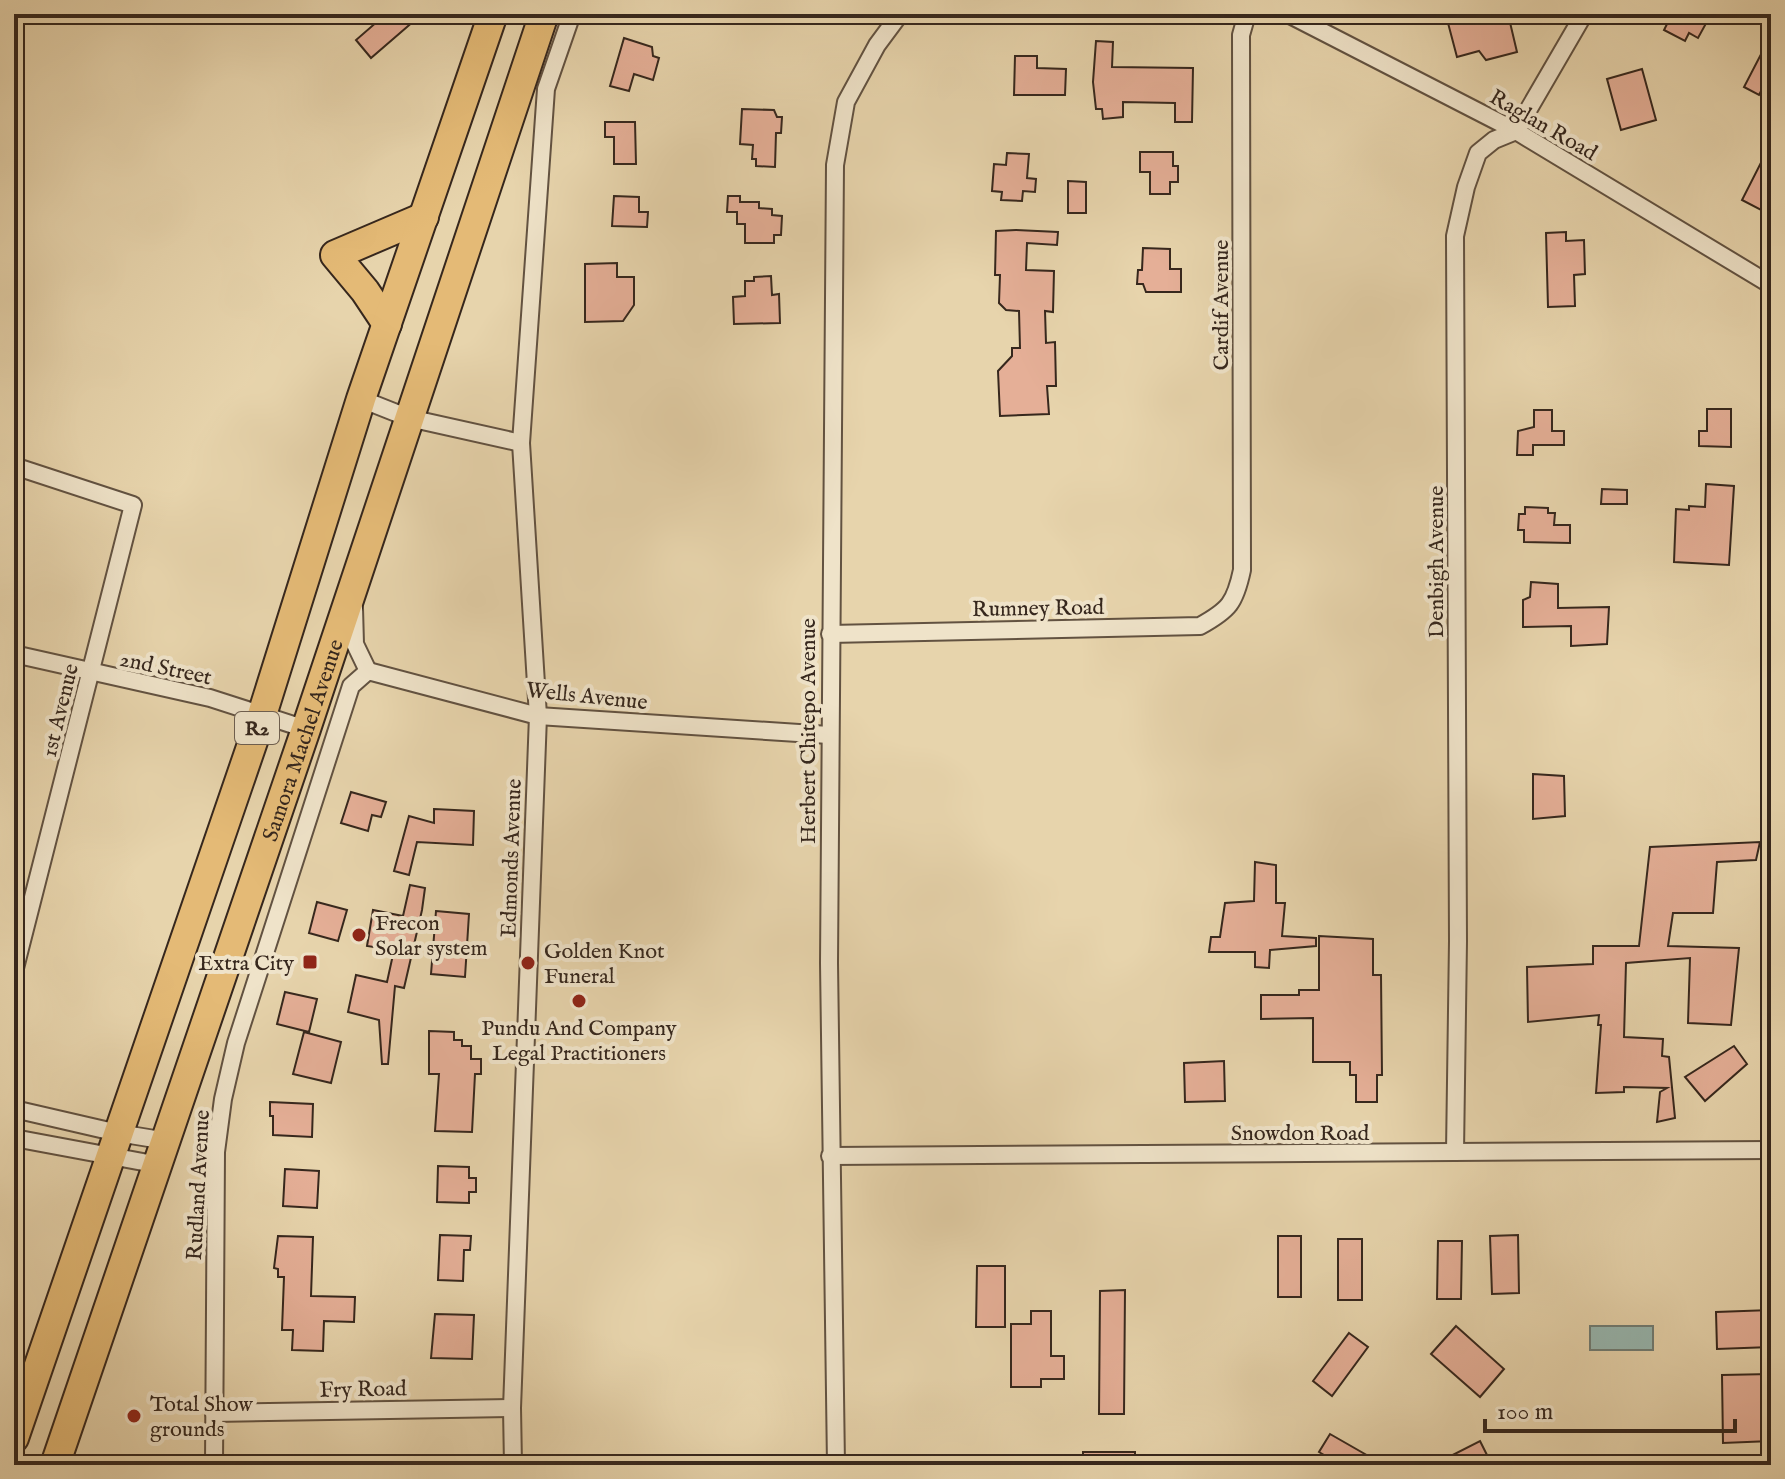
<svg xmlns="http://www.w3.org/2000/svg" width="1785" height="1479" font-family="'IM FELL English',serif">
	<rect width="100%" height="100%" fill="#e7d4ac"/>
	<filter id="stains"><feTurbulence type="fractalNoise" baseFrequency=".0025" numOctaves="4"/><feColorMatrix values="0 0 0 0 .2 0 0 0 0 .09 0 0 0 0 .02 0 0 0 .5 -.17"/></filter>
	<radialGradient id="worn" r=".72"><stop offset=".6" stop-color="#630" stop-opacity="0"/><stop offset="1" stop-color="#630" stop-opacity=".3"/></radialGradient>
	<rect fill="#97b7b0" stroke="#707d75" stroke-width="2" x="1590" y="1326" width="63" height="24"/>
	<g fill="#e5af97" stroke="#36271d" stroke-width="2">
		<polygon points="386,14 422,14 371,58 356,40"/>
		<polygon points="1481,14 1490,14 1491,18 1508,14 1517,52 1486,60 1479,51 1457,57 1448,23"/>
		<polygon points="1672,14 1701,14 1709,18 1698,38 1689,33 1685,41 1664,30"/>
		<polygon points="1771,35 1771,72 1759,95 1744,87"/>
		<polygon points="624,38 652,47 653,56 659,58 653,80 634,74 629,91 610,86"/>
		<polygon points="1096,41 1113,42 1112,67 1193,68 1192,122 1175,122 1175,103 1123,102 1123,117 1103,119 1102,109 1096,109 1093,82"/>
		<polygon points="1015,56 1037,56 1037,68 1066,69 1065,95 1014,95"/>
		<polygon points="1642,69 1656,120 1621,130 1607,79"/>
		<polygon points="742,109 774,110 777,117 782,117 781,133 776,133 775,167 756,166 756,159 752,159 753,145 740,144"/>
		<polygon points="605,122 635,122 636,164 614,164 614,137 605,137"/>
		<polygon points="1771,143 1771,196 1763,211 1742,200"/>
		<polygon points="1140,152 1173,152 1173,166 1178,166 1178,182 1170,182 1170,194 1150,194 1150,172 1140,172"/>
		<polygon points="1007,153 1029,154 1027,178 1036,179 1035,192 1023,191 1022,201 1001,200 1002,192 992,191 994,164 1006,165"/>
		<polygon points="1068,181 1086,182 1086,213 1068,213"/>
		<polygon points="614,196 639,197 639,212 648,212 647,227 612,226"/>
		<polygon points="728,196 740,196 740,202 759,202 759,208 772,209 772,215 782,216 781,235 774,235 774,243 745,243 745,224 737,224 737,212 727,212"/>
		<polygon points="1016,230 1058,232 1057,245 1027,243 1026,270 1054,271 1053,312 1045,311 1046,343 1055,342 1056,386 1047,386 1049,414 1000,416 998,371 1012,356 1012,348 1020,348 1019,311 1006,310 999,303 1000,275 995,275 996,231"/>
		<polygon points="1566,232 1566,241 1584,240 1585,274 1574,275 1575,306 1548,307 1546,233"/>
		<polygon points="1143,248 1170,249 1170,269 1181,269 1181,292 1146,292 1143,284 1137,284 1138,270 1142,270"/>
		<polygon points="617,263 617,277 634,277 634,305 623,321 585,322 585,264"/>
		<polygon points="771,276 772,295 779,294 780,323 734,324 733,297 745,296 745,281 754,281 754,277"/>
		<polygon points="1707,409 1731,409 1731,447 1699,446 1699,431 1707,431"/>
		<polygon points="1534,410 1552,410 1552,431 1564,431 1564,445 1533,445 1533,455 1517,455 1518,431 1534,427"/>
		<polygon points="1706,484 1734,486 1729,565 1674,562 1676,509 1689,510 1689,506 1705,507"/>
		<polygon points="1602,489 1627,490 1627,504 1601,504"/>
		<polygon points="1525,507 1548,508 1548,513 1555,513 1554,525 1570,525 1570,543 1524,542 1524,530 1518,530 1519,514 1525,514"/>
		<polygon points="1531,582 1558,584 1558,608 1609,607 1607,644 1571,646 1571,626 1523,627 1523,600 1530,597"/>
		<polygon points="1533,774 1564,776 1565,816 1533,819"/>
		<polygon points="351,792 386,802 381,817 372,815 368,831 341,823"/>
		<polygon points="434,809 474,811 473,845 417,842 409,875 394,871 409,816 434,823"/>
		<polygon points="1760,842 1756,860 1717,862 1713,913 1673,913 1668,946 1739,948 1731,1025 1688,1023 1690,958 1626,963 1624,1037 1663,1039 1662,1056 1669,1057 1675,1118 1657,1122 1660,1092 1667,1088 1624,1087 1624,1092 1596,1093 1601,1025 1598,1025 1599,1015 1528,1022 1527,967 1593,964 1593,946 1639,946 1650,847"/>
		<polygon points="1255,862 1276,865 1276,903 1285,903 1282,936 1316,938 1316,946 1270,950 1269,968 1255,967 1255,952 1209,952 1211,937 1220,937 1225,903 1254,901"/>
		<polygon points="410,885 425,888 422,910 404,988 395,986 388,1064 382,1064 379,1020 348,1012 356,975 387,982 394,950 367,946 373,910 403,916"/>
		<polygon points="317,902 347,910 338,941 309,933"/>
		<polygon points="436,911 469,914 465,977 431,974"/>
		<polygon points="1319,936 1373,939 1373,975 1381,975 1382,1075 1377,1075 1377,1102 1356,1102 1356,1075 1350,1075 1350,1062 1313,1062 1313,1018 1261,1019 1261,995 1299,995 1299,990 1319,990"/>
		<polygon points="285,992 317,999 309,1032 277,1024"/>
		<polygon points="429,1031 454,1032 454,1040 462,1040 462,1046 471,1046 471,1059 481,1059 481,1074 475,1074 472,1132 435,1131 439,1074 429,1074"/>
		<polygon points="304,1032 341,1042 331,1083 293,1074"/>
		<polygon points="1734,1046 1747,1064 1705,1101 1685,1077"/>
		<polygon points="1224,1061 1225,1101 1185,1102 1184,1063"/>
		<polygon points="270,1102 313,1104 312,1137 273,1135 273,1116 270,1116"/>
		<polygon points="438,1166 469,1167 469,1178 476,1178 476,1192 469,1192 469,1203 437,1202"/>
		<polygon points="285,1169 319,1171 317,1208 283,1206"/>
		<polygon points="440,1235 471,1236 470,1250 464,1250 463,1281 438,1280"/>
		<polygon points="1518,1235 1519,1293 1492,1294 1490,1236"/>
		<polygon points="278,1236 313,1237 311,1296 355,1297 354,1322 324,1321 323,1351 292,1350 293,1330 282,1330 284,1277 278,1277 278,1269 274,1268"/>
		<rect x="1278" y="1236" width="23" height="61"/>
		<rect x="1338" y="1239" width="24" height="61"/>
		<polygon points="1438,1241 1462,1241 1461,1299 1437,1299"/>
		<polygon points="977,1266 1005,1266 1005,1327 976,1327"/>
		<polygon points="1125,1290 1124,1414 1099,1414 1100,1291"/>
		<polygon points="1771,1310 1771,1347 1717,1349 1716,1312"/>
		<polygon points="1031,1311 1051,1311 1051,1356 1064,1356 1064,1379 1041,1379 1041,1387 1011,1387 1011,1324 1031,1324"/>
		<polygon points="435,1314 474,1315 472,1359 431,1358"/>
		<polygon points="1456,1326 1504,1369 1480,1397 1431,1354"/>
		<polygon points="1349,1333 1368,1347 1332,1396 1313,1381"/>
		<polygon points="1771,1374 1771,1441 1723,1443 1722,1375"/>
		<polygon points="1330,1434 1384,1465 1341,1465 1319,1452"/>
		<polygon points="1480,1441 1492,1465 1433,1465"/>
		<rect x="1083" y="1452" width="52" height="13"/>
	</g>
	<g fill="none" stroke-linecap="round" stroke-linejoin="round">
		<defs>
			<g id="minor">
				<polyline points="1288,14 1516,131 1771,285"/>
				<polyline points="361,399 409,418 521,443"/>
				<polyline points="14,466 133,505 14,972"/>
				<polyline points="354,608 355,644 368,671"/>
				<path d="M 830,634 L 1200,626 C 1229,610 1235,603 1242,570 L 1241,35 L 1247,14"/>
				<polyline points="14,654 210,698 306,729"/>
				<polyline points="14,1109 118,1133 167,1141"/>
				<polyline points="14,1138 159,1165"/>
				<polyline points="1455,1152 1458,941 1455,236 1466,187 1478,153 1494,140 1516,131 1584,14"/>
				<polyline points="830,1156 1771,1150"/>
				<polyline points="214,1413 512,1408"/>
				<polyline points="214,1465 216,1152 223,1099 236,1043 351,686 368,671 538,716 829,735"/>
				<polyline points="513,1465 512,1408 538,716 521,443 546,89 572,14"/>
				<polyline points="836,1465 829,963 835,165 846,102 877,45 900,14"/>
			</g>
			<g id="trunk">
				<polyline points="387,324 365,291 335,255 424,217"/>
				<polyline points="14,1438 262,715 361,399 493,14"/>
				<path id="s1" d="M 55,1465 L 306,729 L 544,14"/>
			</g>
		</defs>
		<use href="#minor" stroke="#625241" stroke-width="20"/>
		<use href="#trunk" stroke="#36271d" stroke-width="32"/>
		<use href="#minor" stroke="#efe3c9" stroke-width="16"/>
		<use href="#trunk" stroke="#e4ba76" stroke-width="28"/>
	</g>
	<g fill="#8f2418" stroke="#efe3c9" stroke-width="3">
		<circle cx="359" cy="935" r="8"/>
		<rect x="302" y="954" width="16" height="16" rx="4"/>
		<circle cx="528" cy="963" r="8"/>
		<circle cx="579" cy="1001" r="8"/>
		<circle cx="134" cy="1416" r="8"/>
	</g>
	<g text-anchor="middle" stroke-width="8" stroke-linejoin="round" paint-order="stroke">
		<rect fill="#efe3c9" stroke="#6e5f51" stroke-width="2" x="235" y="712" width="44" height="32" rx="6"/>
		<g font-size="20" font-weight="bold" fill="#36271d">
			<text x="257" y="735">R2</text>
		</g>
		<g font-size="22" fill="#36271d" stroke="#efe3c9">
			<text transform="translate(1544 124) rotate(30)" y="8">Raglan Road</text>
			<text transform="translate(1220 305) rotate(-90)" y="8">Cardif Avenue</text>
			<text transform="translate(1435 562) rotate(-90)" y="8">Denbigh Avenue</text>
			<text transform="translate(1038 607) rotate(-1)" y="8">Rumney Road</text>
			<text transform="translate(166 667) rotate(12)" y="8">2nd Street</text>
			<text transform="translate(587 695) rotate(6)" y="8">Wells Avenue</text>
			<text transform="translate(59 710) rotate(-76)" y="8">1st Avenue</text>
			<text transform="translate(807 731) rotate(-90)" y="8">Herbert Chitepo Avenue</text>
			<text dy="8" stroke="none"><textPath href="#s1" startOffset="766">Samora Machel Avenue</textPath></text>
			<text transform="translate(510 858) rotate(-88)" y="8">Edmonds Avenue</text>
			<text x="1300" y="1140">Snowdon Road</text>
			<text transform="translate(197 1185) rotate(-87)" y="8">Rudland Avenue</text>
			<text transform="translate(363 1388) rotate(-1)" y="8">Fry Road</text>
		</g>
		<g font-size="22" fill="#36271d" stroke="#efe3c9" text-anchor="start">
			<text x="375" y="930">Frecon<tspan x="375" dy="25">Solar system</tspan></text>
			<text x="544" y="958">Golden Knot<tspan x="544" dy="25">Funeral</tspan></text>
			<text x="294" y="970" text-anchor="end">Extra City</text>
			<text x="579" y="1035" text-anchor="middle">Pundu And Company<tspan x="579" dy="25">Legal Practitioners</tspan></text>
			<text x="150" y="1411">Total Show<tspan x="150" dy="25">grounds</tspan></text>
		</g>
	</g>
	<rect width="1785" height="1479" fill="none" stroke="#e7d4ac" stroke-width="48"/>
	<rect x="16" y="16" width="1753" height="1447" fill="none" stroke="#36271d" stroke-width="4"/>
	<rect x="24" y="24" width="1737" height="1431" fill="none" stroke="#36271d" stroke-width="2"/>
	<path d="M1485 1419v12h250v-12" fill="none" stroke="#36271d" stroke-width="4"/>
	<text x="1497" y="1419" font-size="24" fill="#36271d" stroke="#efe3c9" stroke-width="6" paint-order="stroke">100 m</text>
	<rect width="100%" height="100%" filter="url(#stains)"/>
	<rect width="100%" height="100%" fill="url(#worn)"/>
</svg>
